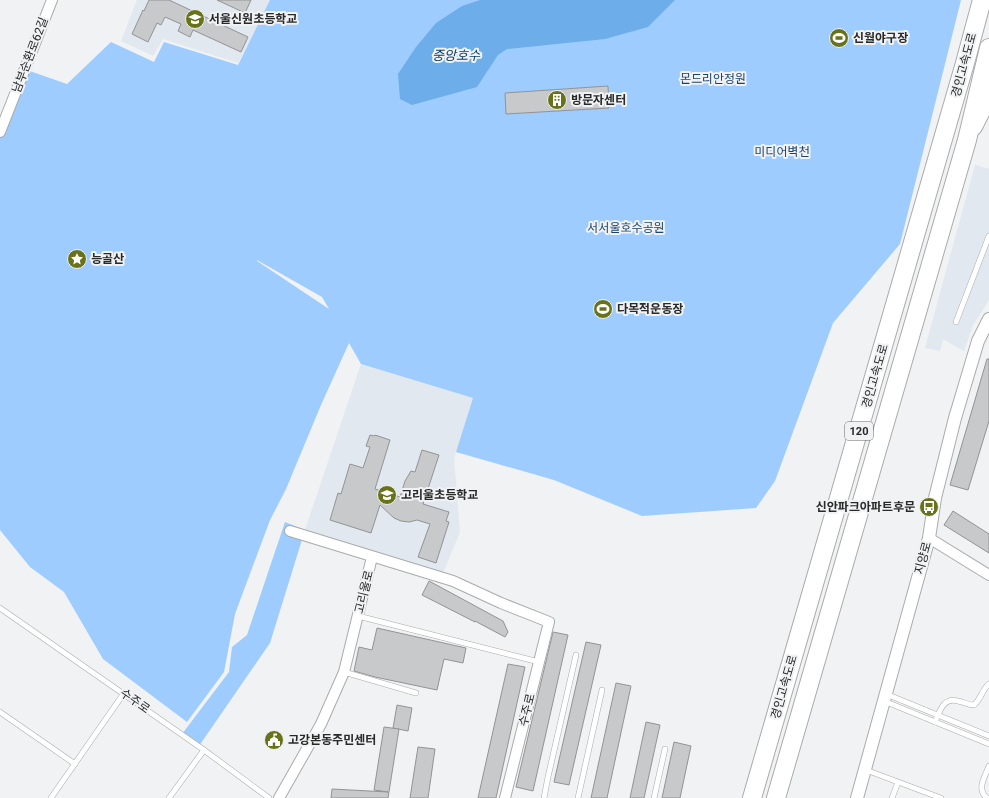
<svg xmlns="http://www.w3.org/2000/svg" width="989" height="798" font-family="Roboto,'Noto Sans KR',sans-serif">
	<rect width="100%" height="100%" fill="#f0f2f3"/>
	<g fill="#e1e8ef">
		<polygon points="137,0 271,0 238,63 163,39 153,56 121,41"/>
		<polygon points="975,165 989,169 989,300 973,325 964,351 943,339 940,351 925,348"/>
		<polygon points="361,364 473,398 454,459 460,532 443,573 305,530"/>
	</g>
	<g fill="#9eccfe" fill-rule="evenodd">
		<path d="M 270,0 L 961,0 L 900,244 L 833,323 L 775,481 L 756,508 L 642,516 L 554,480 L 456,452 L 473,398 L 361,364 L 349,343 L 321,405 L 286,489 L 270,520 L 235,614 L 224,672 L 187,722 L 103,659 L 64,592 L 30,567 L 0,530 L 0,132 L 24,69 L 67,84 L 111,42 L 154,62 L 164,42 L 238,65 ZM 257,260 L 322,297 L 329,309 L 257,261 Z"/>
		<polygon points="285,522 305,530 270,643 199,746 182,734 229,672 232,647 247,635"/>
	</g>
	<polygon fill="#6cadea" points="480,0 675,0 648,27 605,39 507,49 498,55 477,87 412,105 400,99 398,74 416,47 436,23 462,6"/>
	<g fill="#c8c9cb" stroke="#929395">
		<polygon points="149,0 169,0 248,37 241,52 193,30 190,37 178,31 181,24 165,17 161,25 157,23 148,42 132,34 143,10 144,11"/>
		<polygon points="217,0 251,0 245,13"/>
		<polygon points="608,86 609,108 506,114 505,93"/>
		<polygon points="987,359 989,359 989,421 968,490 950,485"/>
		<polygon points="370,435 374,436 375,435 390,440 375,489 400,497 405,481 411,471 415,472 422,450 439,455 423,504 449,512 446,521 449,522 436,563 418,557 430,524 417,520 409,522 401,521 394,518 380,505 371,533 330,520 338,493 341,494 350,464 363,468 370,447 366,446"/>
		<polygon points="953,511 989,534 989,553 944,525"/>
		<polygon points="429,581 503,621 508,632 505,637 475,621 475,622 422,595"/>
		<polygon points="377,628 466,648 463,663 444,659 437,690 375,677 354,671 359,647 372,650"/>
		<polygon points="553,632 568,635 533,791 516,787"/>
		<polygon points="586,642 601,645 569,785 554,782"/>
		<polygon points="508,664 525,667 496,798 478,798"/>
		<polygon points="616,683 631,686 607,798 591,798"/>
		<polygon points="397,705 412,708 408,731 393,728"/>
		<polygon points="646,722 660,725 644,798 630,798"/>
		<polygon points="384,727 399,729 388,798 331,798 332,789 388,792 374,790"/>
		<polygon points="674,742 691,746 680,798 662,798"/>
		<polygon points="418,747 435,749 428,798 410,798"/>
	</g>
	<g fill="none" stroke-linecap="round" stroke-linejoin="round">
		<defs>
			<g id="service">
				<polyline points="956,322 989,236"/>
				<polyline points="0,608 204,750 269,798"/>
				<polyline points="358,616 539,662"/>
				<polyline points="344,672 416,693"/>
				<polyline points="886,694 989,736"/>
				<polyline points="884,701 989,744"/>
				<polyline points="0,712 75,764"/>
				<path d="M 935,722 C 940,711 943,697 958,701 C 964,702 968,705 974,705 C 981,699 982,690 989,684"/>
				<polyline points="866,770 941,798"/>
				<polyline points="51,798 124,693"/>
				<polyline points="169,798 204,750"/>
				<polyline points="544,798 548,777 576,655"/>
				<polyline points="578,798 602,690"/>
				<polyline points="654,798 665,749"/>
				<polyline points="892,798 898,782"/>
				<path d="M 987,798 C 976,789 985,777 989,766"/>
			</g>
			<g id="minor">
				<polyline points="0,132 52,0"/>
				<polyline points="290,531 453,581 501,603 549,622 505,798"/>
				<polyline points="929,538 989,575"/>
				<polyline points="279,798 321,724 344,672 372,557"/>
			</g>
			<polyline id="tertiary" points="857,798 929,538 935,498 955,418 978,341 989,319"/>
			<polyline id="trunk" points="974,127 987,101 989,95"/>
			<g id="motorway">
				<polyline points="752,798 965,63 982,0"/>
				<polyline points="776,798 967,140 989,48"/>
			</g>
		</defs>
		<use href="#service" stroke="#aaabac" stroke-width="6"/>
		<use href="#minor" stroke="#aaabac" stroke-width="12"/>
		<use href="#tertiary" stroke="#aaabac" stroke-width="14"/>
		<use href="#trunk" stroke="#aaabac" stroke-width="18"/>
		<use href="#motorway" stroke="#aaabac" stroke-width="20"/>
		<use href="#service" stroke="#fff" stroke-width="5"/>
		<use href="#minor" stroke="#fff" stroke-width="10"/>
		<use href="#tertiary" stroke="#fff" stroke-width="12"/>
		<use href="#trunk" stroke="#fff" stroke-width="16"/>
		<use href="#motorway" stroke="#fff" stroke-width="18"/>
	</g>
	<defs>
		<symbol id="school-disc" viewBox="-11 -11 22 22"><circle r="9.5" fill="#68721b" stroke="#f0f2f3"/><path d="M0-5L7-2L0 1L-7-2ZM-4 1L0 2.5L4 1V4Q0 6-4 4Z" fill="#fff"/></symbol>
		<symbol id="stadium-disc" viewBox="-11 -11 22 22"><circle r="9.5" fill="#68721b" stroke="#f0f2f3"/><path d="M0-5a6.5 5 0 1 0 0 10a6.5 5 0 1 0 0-10ZM-3.5-1.8h7v3.6h-7Z" fill="#fff"/></symbol>
		<symbol id="building-disc" viewBox="-11 -11 22 22"><circle r="9.5" fill="#68721b" stroke="#f0f2f3"/><path d="M-4-6H4V6H1V3H-1V6H-4ZM-2.5-4.3h1.7v1.8h-1.7ZM.8-4.3h1.7v1.8H.8ZM-2.5-1h1.7V.8h-1.7ZM.8-1h1.7V.8H.8Z" fill="#fff"/></symbol>
		<symbol id="sight-disc" viewBox="-11 -11 22 22"><circle r="9.5" fill="#68721b" stroke="#f0f2f3"/><path d="M0-6L1.8-2.2L6-1.7L2.9 1.2L3.7 5.4L0 3.3L-3.7 5.4L-2.9 1.2L-6-1.7L-1.8-2.2Z" fill="#fff"/></symbol>
		<symbol id="bus-disc" viewBox="-11 -11 22 22"><circle r="9.5" fill="#68721b" stroke="#f0f2f3"/><path d="M-5-6H5V4H4V6H2V4H-2V6H-4V4H-5ZM-3.5-4V0h7V-4ZM-3.5 1.2v1.5H-2V1.2ZM2 1.2v1.5H3.5V1.2Z" fill="#fff"/></symbol>
		<symbol id="civic-disc" viewBox="-11 -11 22 22"><circle r="9.5" fill="#68721b" stroke="#f0f2f3"/><path d="M-.6-6.5H3V-4.5H.6V-3L4-1V1h2V6H-6V1h2V-1L-.6-3ZM-1.2 2.5V6h2.4V2.5Z" fill="#fff"/></symbol>
	</defs>
	<g fill-rule="evenodd">
		<use href="#school-disc" x="184" y="8" width="22" height="22"/>
		<use href="#stadium-disc" x="828" y="27" width="22" height="22"/>
		<use href="#building-disc" x="546" y="89" width="22" height="22"/>
		<use href="#sight-disc" x="66" y="248" width="22" height="22"/>
		<use href="#stadium-disc" x="592" y="298" width="22" height="22"/>
		<use href="#school-disc" x="376" y="484" width="22" height="22"/>
		<use href="#bus-disc" x="918" y="496" width="22" height="22"/>
		<use href="#civic-disc" x="263" y="729" width="22" height="22"/>
	</g>
	<g text-anchor="middle" stroke-width="4" stroke-linejoin="round" paint-order="stroke">
		<rect fill="#f0f2f3" stroke="#646566" stroke-width="1" x="845" y="422" width="28" height="18" rx="3"/>
		<g font-size="11" font-weight="bold" fill="#282929">
			<text x="859" y="435">120</text>
		</g>
		<g font-size="12" font-weight="bold" fill="#282929" stroke="#f0f2f3" text-anchor="start">
			<text x="209" y="23">서울신원초등학교</text>
			<text x="853" y="42">신월야구장</text>
			<text x="571" y="104">방문자센터</text>
			<text x="91" y="263">능골산</text>
			<text x="617" y="313">다목적운동장</text>
			<text x="401" y="499">고리울초등학교</text>
			<text x="915" y="511" text-anchor="end">신안파크아파트후문</text>
			<text x="288" y="744">고강본동주민센터</text>
		</g>
		<g font-size="12" fill="#282929" stroke="#f0f2f3">
			<text transform="translate(30 55) rotate(-69)" y="4">남부순환로62길</text>
			<text transform="translate(964 65) rotate(-75)" y="4">경인고속도로</text>
			<text transform="translate(875 376) rotate(-74)" y="4">경인고속도로</text>
			<text transform="translate(923 558) rotate(-75)" y="4">지양로</text>
			<text transform="translate(364 592) rotate(-76)" y="4">고리울로</text>
			<text transform="translate(784 687) rotate(-74)" y="4">경인고속도로</text>
			<text transform="translate(135 701) rotate(35)" y="4">수주로</text>
			<text transform="translate(527 710) rotate(-76)" y="4">수주로</text>
		</g>
		<g font-size="12" fill="#1a436d" stroke="#f0f2f3">
			<text x="713" y="83">몬드리안정원</text>
			<text x="782" y="156">미디어벽천</text>
			<text x="626" y="232">서서울호수공원</text>
		</g>
		<g font-size="13" font-style="italic" fill="#0c3d64" stroke="#f0f2f3">
			<text x="456" y="60">중앙호수</text>
		</g>
	</g>
</svg>
